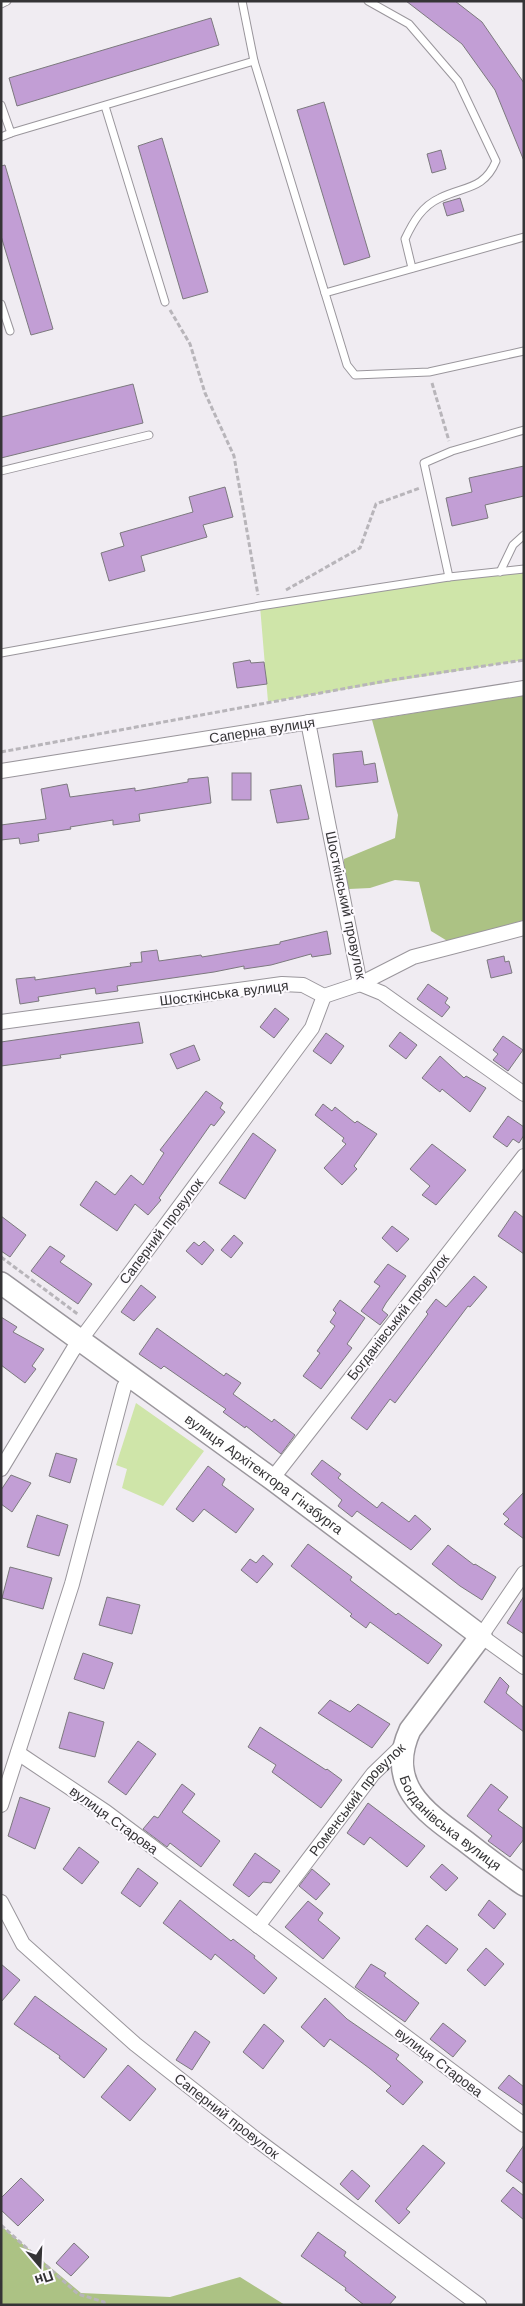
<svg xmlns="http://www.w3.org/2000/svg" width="525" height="2306" font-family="'Work Sans',sans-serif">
	<rect width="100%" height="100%" fill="#f0ecf2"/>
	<g fill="#cfe5a9">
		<polygon points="524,569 524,660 268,702 260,606"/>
		<polygon points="136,1403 204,1451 163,1506 122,1488 127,1469 116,1465"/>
	</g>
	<g fill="#acc284">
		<polygon points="524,695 524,920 449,942 431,931 419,882 395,880 370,888 349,889 344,873 344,859 395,838 398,815 372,720"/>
		<polygon points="1,2226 81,2293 170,2297 240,2277 285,2305 1,2305"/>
	</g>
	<g fill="#c29ed5" stroke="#7c797e">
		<polygon points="406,1 455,1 482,22 524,83 524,161 495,90 462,44"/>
		<polygon points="211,18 219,45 17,106 9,78"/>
		<polygon points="324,102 370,257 344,265 297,110"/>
		<polygon points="162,138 208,292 183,299 138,146"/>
		<polygon points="441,150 446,169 432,173 427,154"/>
		<polygon points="5,165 53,329 31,335 1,236 1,166"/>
		<polygon points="460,198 464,211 447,216 443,203"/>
		<polygon points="133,384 143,423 1,458 1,417"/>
		<polygon points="524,466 524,496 485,505 488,518 452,526 446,498 472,492 469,478"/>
		<polygon points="225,487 233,517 203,525 207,537 141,556 145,571 109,581 101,553 124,546 120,533 193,512 189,497"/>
		<polygon points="250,660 251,663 264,662 267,684 237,688 233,663"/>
		<polygon points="362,751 364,765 375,763 378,782 336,787 333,754"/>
		<rect x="232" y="773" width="19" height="27"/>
		<polygon points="208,777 211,803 139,814 140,821 113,825 113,820 70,827 71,829 38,834 39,841 20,844 19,838 1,840 1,825 46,819 41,789 67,784 70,797 135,788 135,791 188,782 188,779"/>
		<polygon points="301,785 309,819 277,823 270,790"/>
		<polygon points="327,931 331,954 312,957 311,954 271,965 244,969 244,966 214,972 117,986 118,991 96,994 95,988 38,997 39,1001 20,1004 16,979 35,977 35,980 131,966 130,963 142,962 141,952 157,950 159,961 201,955 202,957 280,944 280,942"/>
		<polygon points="504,956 505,962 509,961 512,973 491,978 487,960"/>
		<polygon points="428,984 448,998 445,1003 450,1007 442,1017 417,999"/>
		<polygon points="275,1008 289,1019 274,1038 260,1027"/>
		<polygon points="139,1022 143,1043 60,1055 61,1058 1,1066 1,1042"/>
		<polygon points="400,1032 417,1045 406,1059 389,1046"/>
		<polygon points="326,1033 344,1046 331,1064 313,1051"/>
		<polygon points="503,1036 523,1050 508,1071 493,1060 498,1054 493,1050"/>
		<polygon points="194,1045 200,1060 177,1069 170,1054"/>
		<polygon points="440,1056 464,1078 466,1076 486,1088 470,1112 442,1089 440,1092 422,1078"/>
		<polygon points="206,1091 223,1103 220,1108 225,1112 214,1126 211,1124 159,1198 161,1200 148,1215 135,1204 117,1231 80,1205 96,1181 115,1195 131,1175 143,1185 164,1153 160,1150"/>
		<polygon points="323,1104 332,1111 335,1107 355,1123 357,1121 377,1134 354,1166 357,1169 342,1185 324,1168 346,1144 342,1141 344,1138 315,1115"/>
		<polygon points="508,1116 524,1127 524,1135 519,1143 513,1139 507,1147 493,1137"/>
		<polygon points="253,1133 276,1150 245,1199 219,1183"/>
		<polygon points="432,1144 466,1170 436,1205 422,1195 430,1186 410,1169"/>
		<polygon points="515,1211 524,1218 524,1254 498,1236"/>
		<polygon points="1,1216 26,1235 10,1257 1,1251"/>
		<polygon points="392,1226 409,1239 397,1252 382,1238"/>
		<polygon points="234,1235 243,1243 231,1258 221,1250"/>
		<polygon points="204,1241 214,1250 202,1265 186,1251 194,1242 199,1246"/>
		<polygon points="50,1246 65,1256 60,1262 92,1284 78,1304 31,1271"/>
		<polygon points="388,1264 406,1276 386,1303 382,1310 388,1315 380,1325 361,1311 380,1286 374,1282"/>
		<polygon points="474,1276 487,1287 470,1307 468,1306 395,1403 390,1399 367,1430 351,1418 428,1314 426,1312 436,1299 446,1307"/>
		<polygon points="141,1285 156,1297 134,1321 121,1312"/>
		<polygon points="340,1300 365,1318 347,1344 352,1348 321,1389 303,1376 320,1353 317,1351 335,1326 330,1322 336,1313 333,1310"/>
		<polygon points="1,1317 17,1327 13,1332 44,1349 32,1366 36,1369 25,1383 1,1365"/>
		<polygon points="157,1328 224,1376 226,1373 241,1383 233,1394 272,1422 274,1419 295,1435 281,1454 246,1426 245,1428 223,1412 226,1409 164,1366 161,1369 139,1354"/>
		<polygon points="56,1453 77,1459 70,1483 49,1476"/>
		<polygon points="322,1460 341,1474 338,1478 377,1508 382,1502 409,1522 415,1515 431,1529 411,1550 357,1511 352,1517 338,1506 342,1500 311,1474"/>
		<polygon points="208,1466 225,1479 222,1485 254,1509 236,1533 204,1509 193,1522 176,1509"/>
		<polygon points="11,1475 31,1483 12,1512 1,1504 1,1490"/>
		<polygon points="524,1492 524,1539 504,1524 509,1519 503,1514"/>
		<polygon points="37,1515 68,1525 59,1556 27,1547"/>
		<polygon points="308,1544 352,1577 350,1580 396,1615 398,1613 442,1645 428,1664 370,1622 366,1628 350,1616 352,1614 291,1566"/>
		<polygon points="448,1545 474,1565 475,1564 496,1577 482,1600 460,1586 432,1564"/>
		<polygon points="263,1555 273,1564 257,1583 241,1570 250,1559 256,1563"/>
		<polygon points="10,1567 52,1578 43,1609 2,1598"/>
		<polygon points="524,1596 524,1634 507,1623"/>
		<polygon points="107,1597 140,1605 132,1634 99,1625"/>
		<polygon points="83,1653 113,1663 104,1689 74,1679"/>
		<polygon points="500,1677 509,1686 506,1693 524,1708 524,1732 484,1702"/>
		<polygon points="330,1700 350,1712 358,1704 390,1724 372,1748 318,1713"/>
		<polygon points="69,1712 104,1722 95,1757 59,1748"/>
		<polygon points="260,1727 326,1770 327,1769 342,1780 321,1808 272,1772 276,1765 248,1747"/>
		<polygon points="138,1741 156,1754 126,1795 108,1782"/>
		<polygon points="182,1784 195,1794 182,1812 220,1841 201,1867 170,1843 167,1847 143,1829 154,1816 158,1818"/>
		<polygon points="491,1784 508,1797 498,1810 524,1829 524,1839 510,1857 488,1841 492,1836 467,1816"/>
		<polygon points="20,1797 50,1808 35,1849 8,1836"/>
		<polygon points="368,1803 425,1846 407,1867 370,1837 364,1845 347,1833"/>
		<polygon points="79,1847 99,1862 82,1884 63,1869"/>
		<polygon points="255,1853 280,1871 271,1883 263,1882 249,1897 233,1885"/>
		<polygon points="442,1864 458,1878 446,1891 430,1877"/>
		<polygon points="138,1868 158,1883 140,1907 121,1893"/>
		<polygon points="312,1869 330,1884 316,1900 299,1886"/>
		<polygon points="180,1900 231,1941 233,1939 255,1956 254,1958 277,1978 264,1994 215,1954 211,1960 163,1923"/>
		<polygon points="489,1900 506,1914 494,1929 478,1915"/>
		<polygon points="308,1901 323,1913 318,1920 340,1938 323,1959 285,1927"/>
		<polygon points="427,1925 458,1949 446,1964 415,1939"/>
		<polygon points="486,1948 504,1964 485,1986 467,1970"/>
		<polygon points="1,1964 20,1980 1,2002"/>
		<polygon points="371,1964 386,1973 384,1976 419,2003 405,2022 355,1987"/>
		<polygon points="35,1996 107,2049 84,2078 59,2058 60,2056 14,2024"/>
		<polygon points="325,1998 347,2019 399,2055 396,2059 423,2082 403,2105 386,2091 391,2086 369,2068 330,2039 324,2047 301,2027"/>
		<polygon points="443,2023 466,2041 453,2057 430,2039"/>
		<polygon points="264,2024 284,2041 263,2069 243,2052"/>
		<polygon points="195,2031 210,2042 192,2070 176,2060"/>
		<polygon points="128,2065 156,2089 130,2121 101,2097"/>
		<polygon points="509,2075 524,2087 524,2106 498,2088"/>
		<polygon points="423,2145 445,2163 406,2209 410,2212 399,2224 375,2201"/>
		<polygon points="524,2145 524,2184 506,2171"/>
		<polygon points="352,2170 370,2186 358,2200 340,2184"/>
		<polygon points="21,2178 44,2200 18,2226 1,2210 1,2198"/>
		<polygon points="513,2187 524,2196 524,2220 501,2201"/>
		<polygon points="318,2232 346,2252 344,2256 396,2297 389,2305 364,2305 345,2290 346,2288 301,2256"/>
		<polygon points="74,2243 89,2257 71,2276 56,2263"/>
	</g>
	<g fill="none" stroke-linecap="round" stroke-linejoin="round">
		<defs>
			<g id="lane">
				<polyline points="242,1 254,61 347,365 355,375 429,372 524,351"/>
				<path d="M 368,1 L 409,24 L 458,81 L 496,161 C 484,190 464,186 440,198 C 422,206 413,222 405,239 L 412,268"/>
				<polyline points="1,4 7,1"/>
				<polyline points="1,105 11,133 254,61"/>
				<polyline points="105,106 165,302"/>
				<polyline points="1,137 11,133"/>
				<polyline points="325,293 524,237"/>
				<polyline points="1,304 10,331"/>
				<polyline points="1,471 149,435"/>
				<polyline points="500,572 513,545 524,535"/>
				<polyline points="449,577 424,463 452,451 524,430"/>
				<polyline points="1,653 260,606 449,577 524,569"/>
			</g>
			<g id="street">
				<polyline points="308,722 360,984 382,993 524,1094"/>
				<polyline points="1,771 524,688"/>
				<polyline points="1,1022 282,984 303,985 324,996 360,984 413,957 524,928"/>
				<polyline points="1,1469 73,1350 312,1028 324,996"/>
				<polyline points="272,1479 524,1156"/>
				<polyline points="524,1573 481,1636 524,1667"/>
				<polyline points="18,1753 106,1812 524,2125"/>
				<polyline points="1,1805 72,1584 124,1387 131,1377"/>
				<polyline points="1,1902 23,1944 135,2044 257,2140 479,2305"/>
				<path id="s1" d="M 258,1926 L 373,1774 L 403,1745"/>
			</g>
			<g id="primary">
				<path id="s2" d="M 1,1283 L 272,1479 L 481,1636 L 410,1730 C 385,1785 425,1812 465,1841 C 484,1856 504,1871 524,1885"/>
			</g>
		</defs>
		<use href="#lane" stroke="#9a969c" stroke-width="9"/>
		<use href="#street" stroke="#9a969c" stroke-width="16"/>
		<use href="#primary" stroke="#9a969c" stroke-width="24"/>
		<g stroke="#b8b5ba" stroke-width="3" stroke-dasharray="5 2.5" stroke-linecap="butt">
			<polyline points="170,310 190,344 205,393 234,456 258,595"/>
			<polyline points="432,383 449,441"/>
			<polyline points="286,590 360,548 376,504 420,488"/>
			<polyline points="1,752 391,680 524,660"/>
			<polyline points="1,1257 79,1315"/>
			<polyline points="1,2225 78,2294 104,2302 105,2305"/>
		</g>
		<use href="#lane" stroke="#fff" stroke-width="7"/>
		<use href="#street" stroke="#fff" stroke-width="14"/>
		<use href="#primary" stroke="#fff" stroke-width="21"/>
	</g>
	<g text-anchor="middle" stroke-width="4" stroke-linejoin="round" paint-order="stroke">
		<g font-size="14" fill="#353436" stroke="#fdfaff">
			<text transform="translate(262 730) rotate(-9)" y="5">Саперна вулиця</text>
			<text transform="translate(346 905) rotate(78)" y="5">Шосткінський провулок</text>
			<text transform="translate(224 993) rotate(-7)" y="5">Шосткінська вулиця</text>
			<text transform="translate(161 1231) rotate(-53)" y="5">Саперний провулок</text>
			<text transform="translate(398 1317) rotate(-52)" y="5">Богданівський провулок</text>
			<text dy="5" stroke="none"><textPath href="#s2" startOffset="325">вулиця Архітектора Гінзбурга</textPath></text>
			<text dy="5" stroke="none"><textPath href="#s1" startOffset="161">Роменський провулок</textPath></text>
			<text transform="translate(114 1820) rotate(36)" y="5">вулиця Старова</text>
			<text dy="5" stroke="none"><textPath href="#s2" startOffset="828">Богданівська вулиця</textPath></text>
			<text transform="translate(439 2062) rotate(37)" y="5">вулиця Старова</text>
			<text transform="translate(227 2116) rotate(38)" y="5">Саперний провулок</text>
		</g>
	</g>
	<rect width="525" height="2306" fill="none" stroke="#353436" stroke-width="5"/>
	<g transform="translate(40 2266) rotate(161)" stroke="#fdfaff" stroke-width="4" paint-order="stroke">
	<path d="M0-4L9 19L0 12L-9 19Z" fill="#353436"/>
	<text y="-8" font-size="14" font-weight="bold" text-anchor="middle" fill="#353436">Пн</text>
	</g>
</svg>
